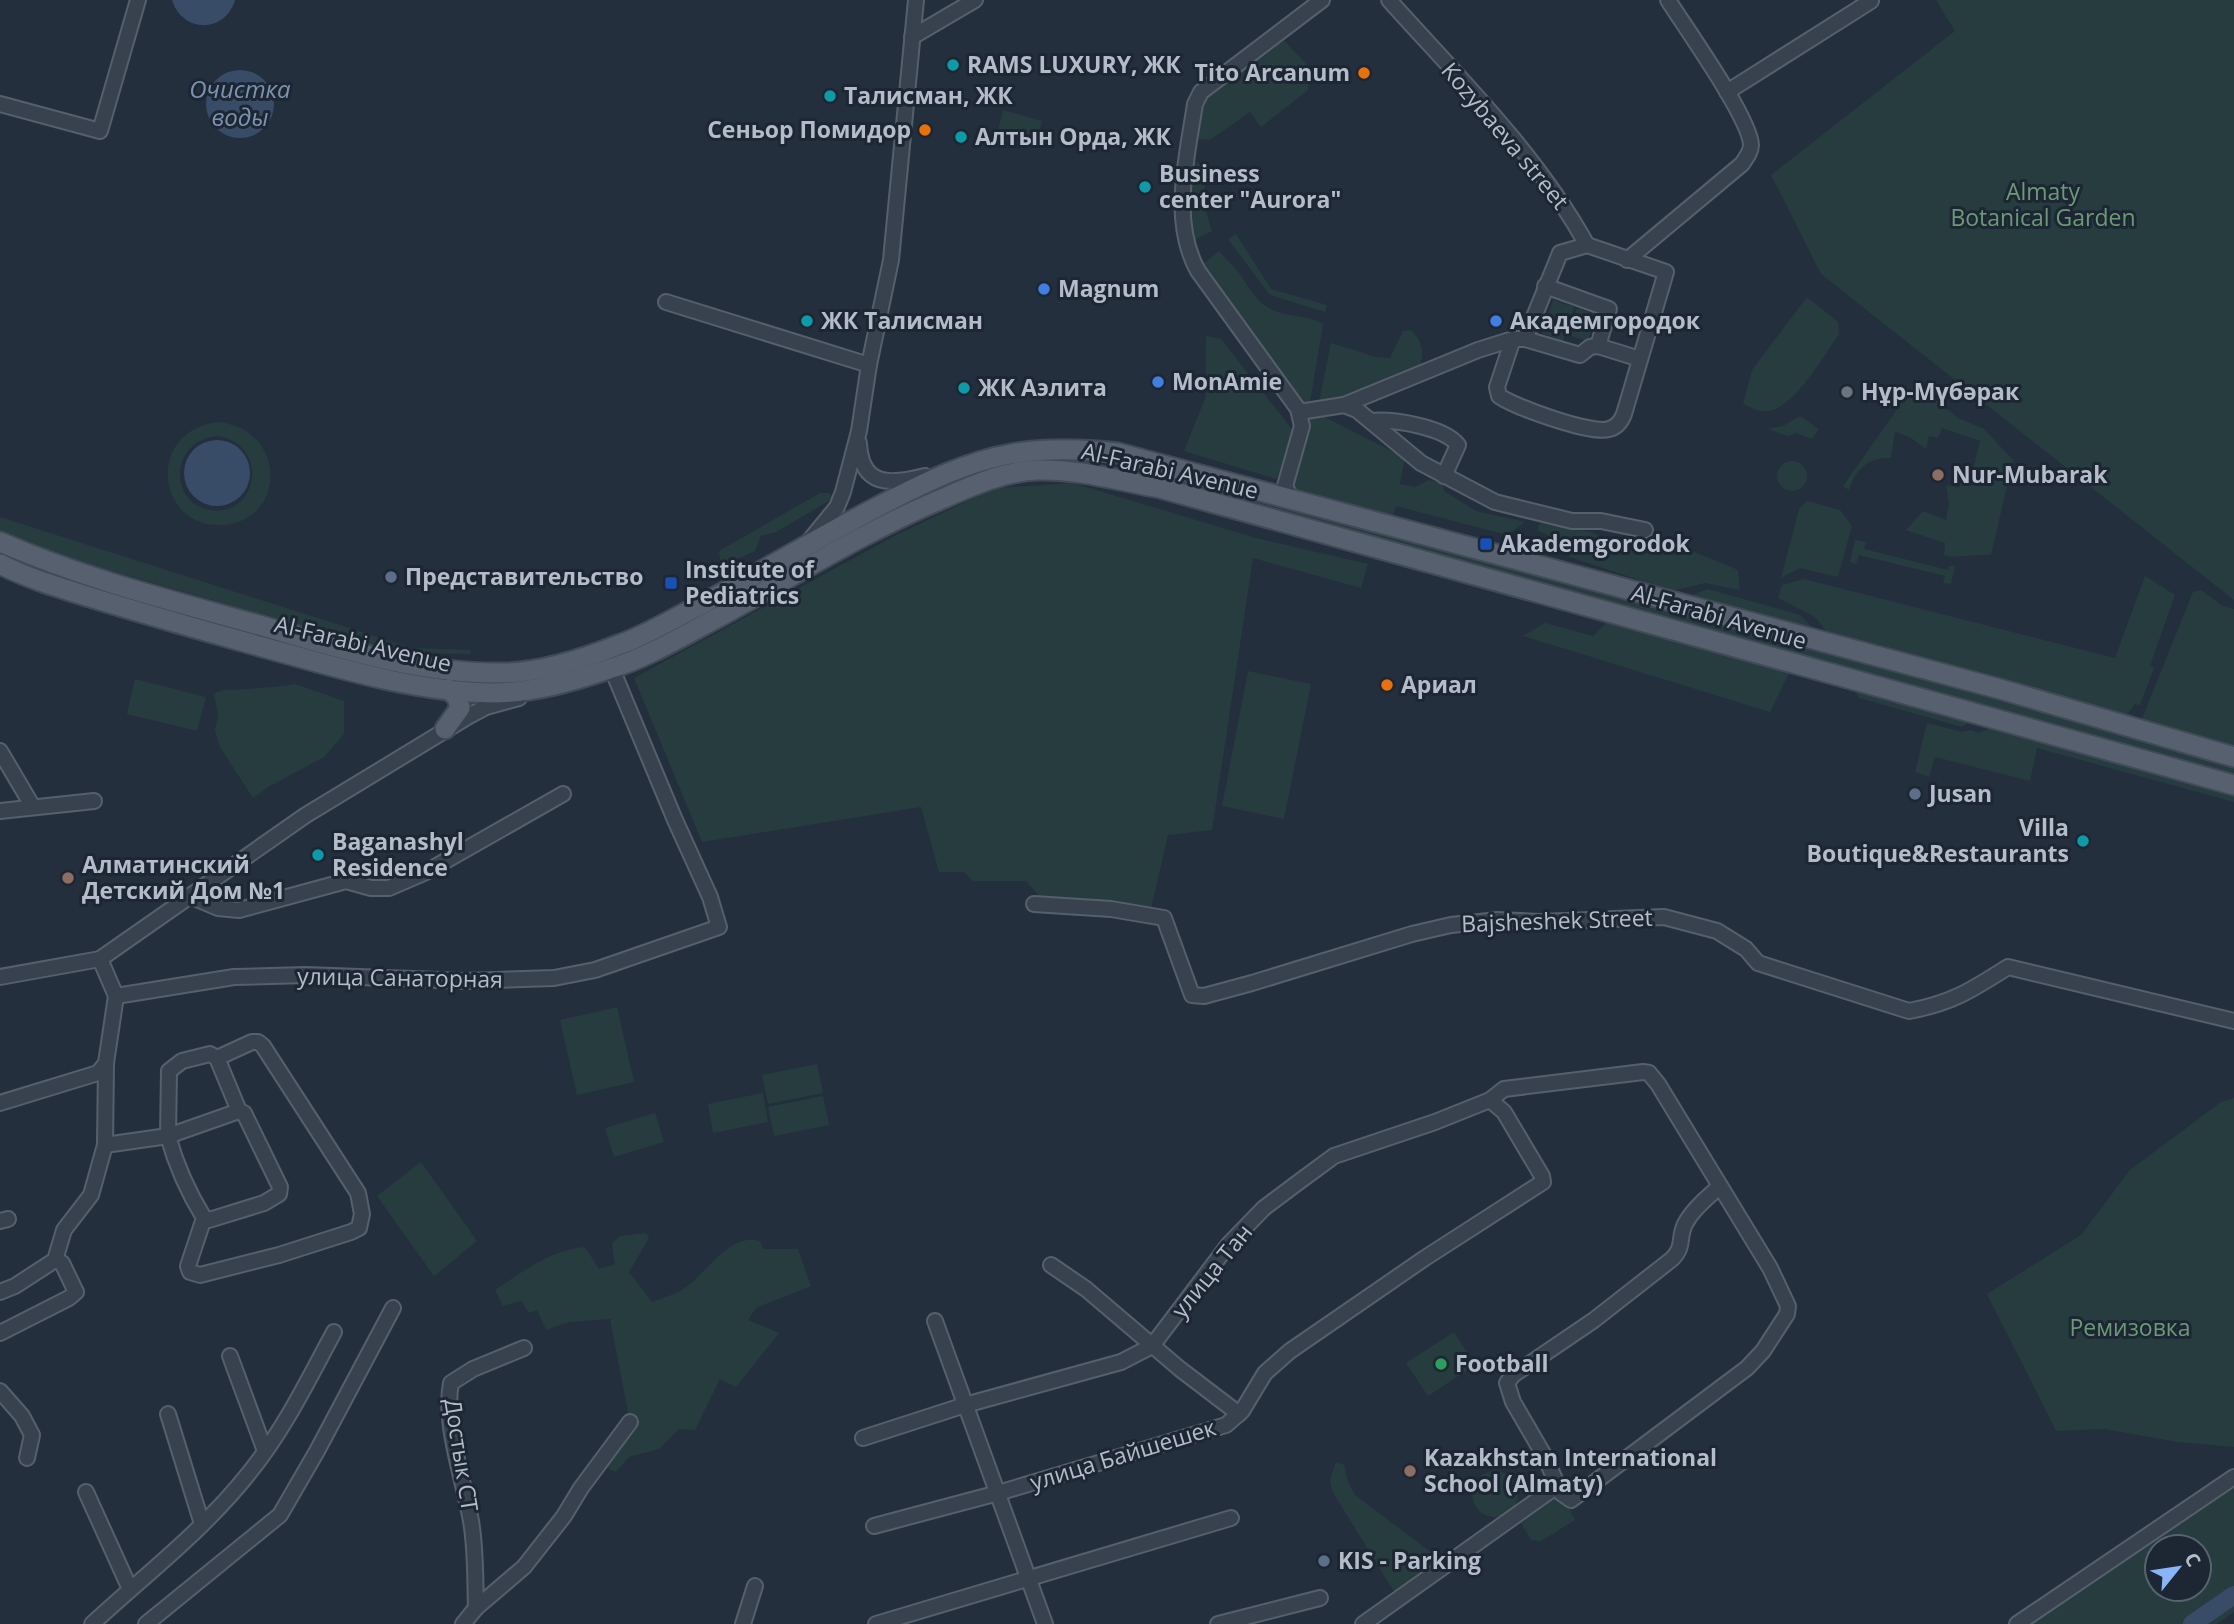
<svg xmlns="http://www.w3.org/2000/svg" width="2234" height="1624" font-family="'Open Sans',sans-serif">
	<rect width="100%" height="100%" fill="#242f3e"/>
	<g fill="#263c3f" fill-rule="evenodd">
		<polygon points="1936,0 2234,0 2234,600 1821,274 1771,175 1955,31"/>
		<path d="M 1279,35 L 1310,68 L 1308,90 L 1261,127 L 1250,112 L 1210,140 L 1196,139 C 1198,86 1241,64 1279,35 Z"/>
		<polygon points="1003,110 1042,121 1035,149 996,138"/>
		<polygon points="1194,160 1201,165 1207,181 1201,196 1212,231 1194,240 1189,240 1187,205"/>
		<polygon points="1236,234 1271,289 1327,305 1325,312 1270,295 1228,239"/>
		<path d="M 1219,251 C 1225,258 1232,264 1238,272 C 1251,288 1253,301 1275,311 C 1290,317 1308,315 1323,324 L 1310,402 L 1301,405 L 1202,265 Z"/>
		<path d="M 1807,297 L 1838,322 L 1839,334 C 1825,354 1794,408 1769,411 C 1759,413 1752,408 1743,404 L 1752,370 Z"/>
		<polygon points="1553,300 1574,307 1563,341 1542,333"/>
		<polygon points="1577,308 1597,315 1588,341 1568,335"/>
		<path d="M 1411,330 C 1421,340 1425,351 1420,365 L 1393,375 L 1342,401 L 1319,402 L 1331,343 L 1376,357 L 1390,358 L 1403,331 Z"/>
		<polygon points="1206,336 1221,339 1292,429 1284,465 1276,479 1184,451 1206,396"/>
		<path d="M 1915,384 L 1958,418 L 1984,429 L 2013,460 L 1991,555 C 1975,554 1959,559 1944,555 L 1945,543 L 1906,530 L 1923,511 L 1946,520 L 1949,505 L 1946,485 L 1959,488 L 1961,479 L 1970,481 L 1980,441 L 1942,428 L 1938,438 L 1929,436 L 1926,449 L 1911,438 L 1895,431 L 1891,458 C 1869,457 1855,469 1849,490 L 1843,486 Z"/>
		<polygon points="1319,414 1405,458 1400,484 1415,487 1429,480 1442,483 1444,491 1476,511 1525,522 1507,535 1396,506 1393,516 1290,487 1305,419"/>
		<polygon points="1798,417 1802,417 1819,429 1812,439 1797,433 1787,436 1768,429 1783,426"/>
		<path d="M 218,422 C 288,429 286,521 223,525 C 158,530 143,432 218,422 ZM 219,436 C 270,446 258,517 211,510 C 166,503 171,438 219,436 Z"/>
		<polygon points="1058,459 1143,470 1256,495 2234,764 2234,773 1254,505 1057,465 886,518 674,630 583,668 583,664 882,513 990,467"/>
		<circle cx="1792" cy="476" r="15"/>
		<polygon points="1073,483 1256,538 1368,564 1361,588 1253,558 1212,830 1168,835 1151,909 1039,896 1026,881 973,881 964,872 939,872 921,807 702,842 634,678 896,535 995,488"/>
		<polygon points="820,493 829,493 834,498 776,532 761,536 755,551 721,566 719,551"/>
		<polygon points="1807,501 1840,510 1852,526 1838,577 1800,568 1781,578 1799,509"/>
		<polygon points="0,517 412,648 471,650 470,654 397,653 42,551 0,534"/>
		<polygon points="1540,523 1591,532 1635,552 1644,535 1661,538 1738,570 1740,590 1705,583 1672,591 1570,557 1566,544 1537,530"/>
		<polygon points="1855,540 1866,542 1864,549 1948,570 1949,566 1955,566 1951,584 1943,583 1945,576 1859,555 1856,564 1850,562"/>
		<polygon points="2145,576 2175,595 2150,666 2154,668 2140,705 2135,704 2127,714 1831,637 1815,617 1778,598 1782,585 1804,579 2115,658"/>
		<polygon points="1708,589 1800,615 1826,642 1678,601"/>
		<polygon points="2201,590 2221,605 2234,609 2234,746 2141,721 2193,592"/>
		<polygon points="1610,619 1790,671 1770,712 1523,636 1545,623 1593,636"/>
		<polygon points="1248,671 1311,684 1284,819 1222,806"/>
		<polygon points="135,679 206,697 197,731 127,714"/>
		<path d="M 295,684 L 344,701 L 344,734 L 324,757 L 270,786 L 253,798 L 220,747 L 215,731 L 218,715 L 214,694 C 225,687 235,691 248,689 C 264,687 279,687 295,684 Z"/>
		<polygon points="1852,687 1972,720 1962,727 1859,698"/>
		<polygon points="1927,723 1962,732 1971,730 1978,733 1997,726 2234,790 2234,802 2037,748 2030,781 1935,757 1929,777 1915,772"/>
		<polygon points="617,1007 634,1082 577,1095 560,1020"/>
		<polygon points="817,1064 823,1093 768,1104 762,1075"/>
		<polygon points="763,1093 768,1122 713,1133 708,1104"/>
		<polygon points="823,1096 829,1125 774,1136 768,1107"/>
		<polygon points="2234,1098 2234,1447 2178,1442 2104,1429 2056,1431 1987,1294 2081,1235 2130,1170 2221,1102"/>
		<polygon points="655,1113 664,1142 614,1157 605,1128"/>
		<polygon points="421,1162 477,1241 434,1276 377,1196"/>
		<path d="M 646,1233 L 649,1238 L 629,1272 L 652,1302 C 662,1298 674,1295 683,1289 C 707,1274 729,1232 760,1241 L 763,1249 L 798,1249 L 811,1286 L 756,1308 L 748,1320 L 779,1333 L 736,1387 L 720,1379 L 695,1430 L 679,1429 L 659,1449 L 629,1457 L 616,1472 L 600,1464 L 630,1422 L 610,1319 L 569,1322 L 546,1330 L 537,1310 L 529,1313 L 521,1301 L 503,1306 L 495,1290 C 524,1271 550,1250 585,1247 L 599,1269 L 615,1264 L 612,1243 L 620,1236 Z"/>
		<polygon points="1454,1332 1475,1365 1428,1396 1406,1363"/>
		<polygon points="1336,1462 1344,1465 1348,1482 1355,1495 1432,1553 1438,1562 1395,1593 1332,1491 1330,1480"/>
		<circle cx="1495" cy="1494" r="23"/>
		<path d="M 2234,1485 L 2234,1612 L 2217,1624 L 2032,1624 ZM 2157,1547 L 2199,1547 L 2199,1589 L 2157,1589 Z"/>
		<polygon points="1556,1497 1566,1503 1575,1520 1541,1541 1531,1540 1521,1523"/>
	</g>
	<g fill="#394c67">
		<path d="M 172,0 L 235,0 C 225,34 182,33 172,0 Z"/>
		<circle cx="240" cy="104" r="34"/>
		<circle cx="217" cy="473" r="33"/>
	</g>
	<g fill="none" stroke-linecap="round" stroke-linejoin="round">
		<polyline stroke="#394c67" stroke-width="18" points="2192,1624 2234,1595"/>
		<defs>
			<g id="minor">
				<path d="M 1389,0 C 1459,78 1536,153 1587,245 L 1666,272 L 1624,414 C 1621,422 1617,427 1609,429 C 1592,435 1515,407 1499,396 L 1497,387 L 1513,339"/>
				<polyline points="912,37 975,0"/>
				<polyline points="1727,92 1871,1"/>
				<polyline points="0,104 100,131 138,0"/>
				<path d="M 1627,260 L 1742,164 C 1746,158 1751,152 1751,145 C 1750,118 1685,27 1668,0"/>
				<polyline points="1545,286 1609,309 1598,346"/>
				<polyline points="666,302 869,365"/>
				<polyline points="1525,339 1580,355 1590,347 1598,346 1640,359"/>
				<polyline points="1344,405 1478,350 1513,339 1525,339 1560,253 1587,245"/>
				<polyline points="1299,412 1344,405 1357,410 1421,463 1495,502 1572,521 1601,521 1645,530"/>
				<path d="M 1371,421 C 1394,419 1444,427 1458,445 L 1444,476"/>
				<path d="M 859,443 C 861,487 890,485 925,476"/>
				<path d="M 1291,498 L 1285,486 L 1302,426 L 1298,409 L 1198,271 C 1170,221 1187,158 1195,104 L 1201,92 L 1322,0"/>
				<polyline points="810,540 837,507 843,492 859,431 869,365 891,260 916,0"/>
				<polyline points="0,751 33,807"/>
				<polyline points="0,811 94,801"/>
				<polyline points="190,896 218,908 239,910 346,881 371,888 389,888 426,872 563,794"/>
				<path d="M 1034,904 L 1111,909 L 1164,918 L 1192,995 L 1204,996 L 1252,983 L 1412,934 L 1451,925 L 1498,920 L 1540,922 L 1664,917 L 1717,931 L 1746,949 L 1758,963 L 1909,1011 C 1952,1003 1972,990 2008,967 L 2234,1021"/>
				<polyline points="100,959 116,996 234,977 306,975 465,981 554,978 595,970 719,927 710,897 675,820 612,669 605,672"/>
				<polyline points="0,977 100,959 306,815 469,716 486,707 519,698"/>
				<polyline points="0,1103 98,1073 106,1063 116,996"/>
				<path d="M 239,1111 L 244,1113 L 280,1187 L 279,1194 L 264,1203 L 209,1220 L 204,1218 C 188,1192 176,1165 168,1136 Z"/>
				<polyline points="105,1145 168,1136 169,1071 182,1061 210,1054 217,1058 239,1111"/>
				<polyline points="204,1218 188,1266 190,1272 200,1275 279,1255 351,1232 359,1228 362,1214 358,1193 263,1046 258,1042 252,1042 217,1058"/>
				<polyline points="0,1221 8,1219"/>
				<polyline points="1051,1265 1086,1289 1180,1369 1239,1414"/>
				<polyline points="0,1292 15,1286 55,1260 64,1230 91,1195 105,1145 106,1063"/>
				<polyline points="935,1321 1045,1624"/>
				<polyline points="0,1333 69,1298 76,1292 62,1263 55,1260"/>
				<polyline points="230,1356 265,1451"/>
				<polyline points="0,1391 22,1416 32,1435 27,1458"/>
				<polyline points="168,1414 202,1524"/>
				<polyline points="863,1438 965,1405 1121,1362 1152,1346 1229,1244 1264,1208 1296,1184 1334,1156 1435,1122 1490,1100"/>
				<polyline points="86,1492 130,1589"/>
				<path d="M 874,1526 L 998,1493 L 1226,1425 L 1242,1411 L 1265,1373 L 1290,1351 L 1425,1258 L 1543,1182 L 1542,1176 L 1504,1112 L 1490,1100 L 1504,1089 L 1643,1072 L 1649,1073 L 1658,1084 L 1770,1268 L 1788,1306 L 1787,1314 L 1763,1351 L 1747,1368 L 1571,1500 L 1561,1493 L 1545,1457 L 1513,1402 L 1507,1383 L 1513,1375 L 1594,1320 L 1672,1259 C 1685,1246 1678,1238 1685,1224 C 1693,1209 1707,1198 1719,1187"/>
				<path d="M 476,1608 C 475,1579 476,1550 471,1521 C 464,1481 443,1423 451,1383 L 473,1369 L 524,1348"/>
				<path d="M 92,1624 C 145,1575 204,1530 249,1473 C 284,1430 308,1380 334,1332"/>
				<polyline points="146,1624 280,1515 317,1451 393,1308"/>
				<polyline points="463,1624 476,1608 524,1567 564,1516 581,1488 630,1422"/>
				<polyline points="743,1624 755,1586"/>
				<polyline points="876,1624 1231,1518"/>
				<polyline points="1218,1624 1320,1598"/>
				<polyline points="1363,1624 1557,1486"/>
				<polyline points="2017,1624 2234,1477"/>
			</g>
			<g id="major">
				<path d="M 0,542 C 82,578 169,600 255,624 C 336,647 420,675 506,673 C 544,672 586,658 621,644 C 643,636 664,624 685,613 C 754,577 820,536 889,501 C 926,482 969,461 1011,454 C 1047,448 1082,449 1118,453 L 2000,689 L 2234,757"/>
				<path d="M 0,564 C 29,579 61,588 93,598 C 142,613 191,627 241,641 C 323,663 408,692 494,693 C 532,693 573,681 609,669 C 646,658 681,637 715,619 C 791,578 864,531 944,498 C 974,485 1005,471 1038,470 C 1079,469 1120,481 1160,488 L 2234,785"/>
				<polyline points="445,729 460,708 457,697 448,689"/>
			</g>
		</defs>
		<use href="#minor" stroke="#565f6c" stroke-width="18"/>
		<use href="#major" stroke="#414a57" stroke-width="23"/>
		<use href="#minor" stroke="#38414e" stroke-width="14"/>
		<use href="#major" stroke="#56606e" stroke-width="19"/>
	</g>
	<g fill="#0f9aa8" stroke="#1d2633" stroke-width="2.5">
		<circle cx="953" cy="65" r="7"/>
		<circle cx="830" cy="96" r="7"/>
		<circle cx="961" cy="137" r="7"/>
		<circle cx="1145" cy="187" r="7"/>
		<circle cx="807" cy="321" r="7"/>
		<circle cx="964" cy="388" r="7"/>
		<circle cx="2083" cy="841" r="7"/>
		<circle cx="318" cy="855" r="7"/>
	</g>
	<g fill="#e8710a" stroke="#1d2633" stroke-width="2.5">
		<circle cx="1364" cy="73" r="7"/>
		<circle cx="925" cy="130" r="7"/>
		<circle cx="1387" cy="685" r="7"/>
	</g>
	<g fill="#3f7fe0" stroke="#1d2633" stroke-width="2.5">
		<circle cx="1044" cy="289" r="7"/>
		<circle cx="1496" cy="321" r="7"/>
		<circle cx="1158" cy="382" r="7"/>
	</g>
	<circle fill="#6b7280" stroke="#1d2633" stroke-width="2.5" cx="1847" cy="392" r="7"/>
	<g fill="#8d6e63" stroke="#1d2633" stroke-width="2.5">
		<circle cx="1938" cy="475" r="7"/>
		<circle cx="68" cy="878" r="7"/>
		<circle cx="1410" cy="1471" r="7"/>
	</g>
	<g fill="#1a4fb4" stroke="#1d2633" stroke-width="2.5">
		<rect x="1479" y="537" width="14" height="14" rx="3.5"/>
		<rect x="664" y="576" width="14" height="14" rx="3.5"/>
	</g>
	<g fill="#5c6f8a" stroke="#1d2633" stroke-width="2.5">
		<circle cx="391" cy="577" r="7"/>
		<circle cx="1915" cy="794" r="7"/>
		<circle cx="1324" cy="1561" r="7"/>
	</g>
	<circle fill="#2e9e5b" stroke="#1d2633" stroke-width="2.5" cx="1441" cy="1364" r="7"/>
	<g text-anchor="middle" stroke-width="6" stroke-linejoin="round" paint-order="stroke">
		<g font-size="23" font-weight="bold" fill="#b4bcc9" stroke="#1d2633" text-anchor="start">
			<text x="967" y="73">RAMS LUXURY, ЖК</text>
			<text x="1350" y="81" text-anchor="end">Tito Arcanum</text>
			<text x="844" y="104">Талисман, ЖК</text>
			<text x="911" y="138" text-anchor="end">Сеньор Помидор</text>
			<text x="975" y="145">Алтын Орда, ЖК</text>
			<text x="1159" y="182">Business<tspan x="1159" dy="26">center "Aurora"</tspan></text>
			<text x="1058" y="297">Magnum</text>
			<text x="821" y="329">ЖК Талисман</text>
			<text x="1510" y="329">Академгородок</text>
			<text x="1172" y="390">MonAmie</text>
			<text x="978" y="396">ЖК Аэлита</text>
			<text x="1861" y="400">Нұр-Мүбәрак</text>
			<text x="1952" y="483">Nur-Mubarak</text>
			<text x="1500" y="552">Akademgorodok</text>
			<text x="685" y="578">Institute of<tspan x="685" dy="26">Pediatrics</tspan></text>
			<text x="405" y="585">Представительство</text>
			<text x="1401" y="693">Ариал</text>
			<text x="1929" y="802">Jusan</text>
			<text x="2069" y="836" text-anchor="end">Villa<tspan x="2069" dy="26">Boutique&amp;Restaurants</tspan></text>
			<text x="332" y="850">Baganashyl<tspan x="332" dy="26">Residence</tspan></text>
			<text x="82" y="873">Алматинский<tspan x="82" dy="26">Детский Дом №1</tspan></text>
			<text x="1455" y="1372">Football</text>
			<text x="1424" y="1466">Kazakhstan International<tspan x="1424" dy="26">School (Almaty)</tspan></text>
			<text x="1338" y="1569">KIS - Parking</text>
		</g>
		<g font-size="23" fill="#b4bcc9" stroke="#1d2633">
			<text transform="translate(1505 136) rotate(50)" y="8">Kozybaeva street</text>
			<text transform="translate(1170 471) rotate(13)" y="8">Al-Farabi Avenue</text>
			<text transform="translate(1719 617) rotate(16)" y="8">Al-Farabi Avenue</text>
			<text transform="translate(363 644) rotate(13)" y="8">Al-Farabi Avenue</text>
			<text transform="translate(1557 921) rotate(-2)" y="8">Bajsheshek Street</text>
			<text transform="translate(400 978) rotate(1)" y="8">улица Санаторная</text>
			<text transform="translate(1212 1271) rotate(-51)" y="8">улица Тан</text>
			<text transform="translate(461 1455) rotate(81)" y="8">Достык СТ</text>
			<text transform="translate(1123 1455) rotate(-17)" y="8">улица Байшешек</text>
		</g>
		<g font-size="23" fill="#6b9a76" stroke="#1d2633">
			<text x="2043" y="200">Almaty<tspan x="2043" dy="26">Botanical Garden</tspan></text>
			<text x="2130" y="1336">Ремизовка</text>
		</g>
		<g font-size="24" font-style="italic" fill="#7c92b1" stroke="#1d2633">
			<text x="240" y="98">Очистка<tspan x="240" dy="28">воды</tspan></text>
		</g>
	</g>
	<g transform="translate(2178 1568) rotate(60)"><circle r="33" fill="#1d2633" stroke="#59626f" stroke-width="2"/>
	<path d="M0-5L12 26L0 18L-12 26Z" fill="#8ab4f8"/>
	<text y="-10" font-size="19" font-weight="bold" text-anchor="middle" fill="#b4bcc9">С</text>
	</g>
</svg>
